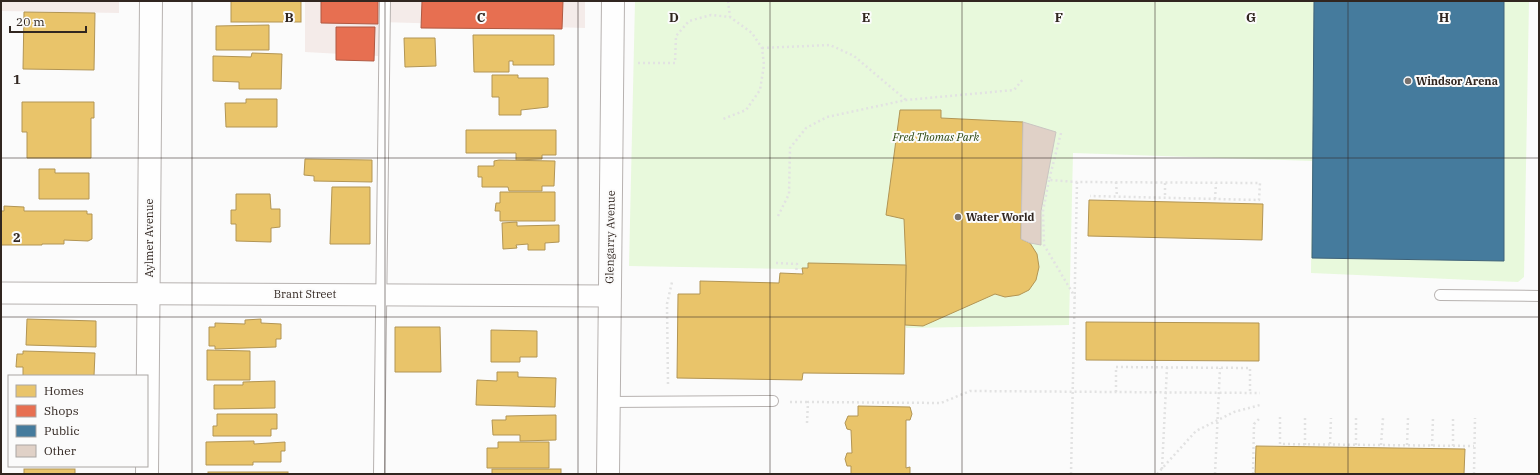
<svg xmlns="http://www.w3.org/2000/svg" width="1540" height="475" font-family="'IBM Plex Serif',serif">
	<rect width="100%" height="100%" fill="#fbfbfb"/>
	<g fill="#f4ebe9">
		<polygon points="1,1 119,1 119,13 1,11"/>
		<polygon points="305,1 585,1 585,28 380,22 378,56 305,52"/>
	</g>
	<polygon fill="#e8f9dc" points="635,1 1529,1 1524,277 1518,282 1311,273 1312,161 1073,153 1069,325 906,328 907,271 629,266"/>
	<g fill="#e9c46a" stroke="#b29554">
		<rect x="231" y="1" width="70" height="21"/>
		<polygon points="24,12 95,13 94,70 23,69"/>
		<polygon points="269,25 269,50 216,50 216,26"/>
		<polygon points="473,35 554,35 554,65 513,65 513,61 509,61 509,72 474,72"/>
		<polygon points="404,38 435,38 436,66 405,67"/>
		<polygon points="252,53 282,54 281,89 239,89 239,82 213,81 213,56 251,57"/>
		<polygon points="492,75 518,75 518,78 548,78 548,107 521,110 521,115 499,115 499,97 492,97"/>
		<polygon points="246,99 277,99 277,127 226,127 225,103 246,103"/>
		<polygon points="22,102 94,102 94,118 91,118 91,158 27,158 27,132 22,132"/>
		<polygon points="900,110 941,110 941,118 1023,122 1021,239 1030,243 1037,254 1039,267 1036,280 1029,290 1019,295 1005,297 995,294 923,326 905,325 906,265 904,219 886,215"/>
		<polygon points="466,130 556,130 556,155 542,155 542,159 516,160 516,153 466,153"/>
		<polygon points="305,159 372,160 372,182 314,181 314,176 304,175"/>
		<polygon points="499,160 555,161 554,186 542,186 542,191 509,191 508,187 482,187 482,177 478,177 478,166 494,166 494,161"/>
		<polygon points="39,169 55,169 55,173 89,173 89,199 39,199"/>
		<polygon points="332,187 370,187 370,244 330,244"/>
		<polygon points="500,192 555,192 555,221 500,221 500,211 495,211 496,203 500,203"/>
		<polygon points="236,194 270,194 271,209 280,209 280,227 271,228 271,242 236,241 236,224 231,224 231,210 236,210"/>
		<polygon points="1089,200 1263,204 1262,240 1088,236"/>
		<polygon points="4,206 24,207 24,211 87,211 87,214 92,214 92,239 88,241 64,240 64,244 42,244 42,245 1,245 1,211 4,211"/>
		<polygon points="517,222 517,226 559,225 559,242 545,243 545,250 528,250 528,244 516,245 517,248 503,249 502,223"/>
		<polygon points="808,263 906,265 904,374 803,373 802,380 677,378 678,294 700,294 700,281 779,283 780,273 803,274 802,268 808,268"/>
		<polygon points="27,319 96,321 96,347 26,345"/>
		<polygon points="261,319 261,323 281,324 281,339 276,339 276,347 215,349 215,346 209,346 209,327 215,327 215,323 245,324 245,320"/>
		<polygon points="1086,322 1259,323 1259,361 1086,360"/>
		<polygon points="395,327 440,327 441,372 395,372"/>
		<polygon points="491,330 537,331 537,357 520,357 520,362 491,362"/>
		<polygon points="207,350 250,351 250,380 207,380"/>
		<polygon points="23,351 95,353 94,376 23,376 23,367 16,367 17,354 23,354"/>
		<polygon points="497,372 518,372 518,377 556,378 555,407 476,405 477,380 497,381"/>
		<polygon points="275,381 275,408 214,409 214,385 243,385 243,382"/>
		<polygon points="858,406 910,407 912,414 910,420 906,420 906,468 910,467 910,474 851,474 851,466 847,466 845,459 847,453 852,453 851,430 847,429 845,423 848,416 858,416"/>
		<polygon points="217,414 277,414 277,429 271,429 271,436 213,436 213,426 217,426"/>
		<polygon points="556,415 556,440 520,441 520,435 493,435 492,420 506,420 506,416"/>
		<polygon points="254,441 254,444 285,442 285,451 281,451 281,462 253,462 253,465 206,465 206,442"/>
		<polygon points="498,442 549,442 549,468 487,468 487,448 498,448"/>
		<polygon points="1256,446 1465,449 1464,474 1255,474"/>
		<rect x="24" y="469" width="51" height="5"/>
		<rect x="492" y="469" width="69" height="5"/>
		<rect x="208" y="472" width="80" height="2"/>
	</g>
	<g fill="#e76f51" stroke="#b05942">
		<polygon points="321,1 378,1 378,24 321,23"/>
		<polygon points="422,1 563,1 562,29 421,28"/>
		<polygon points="336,27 375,27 374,61 336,60"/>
	</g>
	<polygon fill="#457b9d" stroke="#3f6278" points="1314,1 1504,1 1504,261 1312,258"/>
	<polygon fill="#e0d1c7" stroke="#cac5c2" points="1023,122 1056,132 1041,211 1041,245 1030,243 1021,239"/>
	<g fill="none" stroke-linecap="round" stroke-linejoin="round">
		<defs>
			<g id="service">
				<polyline points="1440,295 1539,296"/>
				<polyline points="609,402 773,401"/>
				<polyline points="379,474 385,1"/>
			</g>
			<polyline id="minor" points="1,293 610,296"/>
			<g id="secondary">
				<polyline points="147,474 151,1"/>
				<polyline points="608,474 613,1"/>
			</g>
		</defs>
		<use href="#service" stroke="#b7b2b0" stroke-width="12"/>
		<use href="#minor" stroke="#b7b2b0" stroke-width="23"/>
		<use href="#secondary" stroke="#b7b2b0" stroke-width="24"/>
		<g stroke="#e2e2e2" stroke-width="2.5" stroke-dasharray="2 3" stroke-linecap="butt">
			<polyline points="728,1 730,17"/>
			<polyline points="762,48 830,45 854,56 906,100"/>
			<polyline points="638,63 675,63 676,36 689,21 711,15 730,17 752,33 762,48 764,65 760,90 746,110 723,119"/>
			<polyline points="1061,133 1049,180 1077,182 1260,183 1259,200 1090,196"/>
			<polyline points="1049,180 1043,211 1044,245 1075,297"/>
			<polyline points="1116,182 1117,197"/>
			<polyline points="1165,183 1165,198"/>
			<polyline points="1215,199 1216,183"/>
			<polyline points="778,216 789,194 790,148 806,128 827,117 906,100 1014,90 1024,78"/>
			<polyline points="776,263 797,264 796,273"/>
			<polyline points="668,384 667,304 672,282"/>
			<polyline points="1116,392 1116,367 1250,368 1250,393"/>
			<polyline points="790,402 808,402"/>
			<polyline points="1280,417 1280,444 1474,446"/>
			<polyline points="807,423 808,402 941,403 970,391 1260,393"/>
			<polyline points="1330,444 1331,418"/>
			<polyline points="1305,445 1305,418"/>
			<polyline points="1356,445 1356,418"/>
			<polyline points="1381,445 1383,418"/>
			<polyline points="1407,445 1408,418"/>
			<polyline points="1432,446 1433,418"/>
			<polyline points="1453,446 1453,418"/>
			<polyline points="1162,469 1167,367"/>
			<polyline points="1071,474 1077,182"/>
			<polyline points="1157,474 1196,431 1234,412 1260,405"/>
			<polyline points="1215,474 1220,368"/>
			<polyline points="1253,474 1254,424 1260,418"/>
			<polyline points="1474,474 1475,418"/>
		</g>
		<use href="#service" stroke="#fefefe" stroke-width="10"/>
		<use href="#minor" stroke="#fefefe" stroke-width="21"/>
		<use href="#secondary" stroke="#fefefe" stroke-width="22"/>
	</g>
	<path fill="none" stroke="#312620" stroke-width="1" stroke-opacity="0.55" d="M 192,1 L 192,474M 385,1 L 385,474M 578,1 L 578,474M 770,1 L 770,474M 962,1 L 962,474M 1155,1 L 1155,474M 1348,1 L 1348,474M 1,158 L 1539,158M 1,317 L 1539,317"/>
	<g fill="#78716d" stroke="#fbfbfb" stroke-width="1.5">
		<circle cx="1408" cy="81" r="4"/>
		<circle cx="958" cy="217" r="4"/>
	</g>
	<g text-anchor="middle" stroke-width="4" stroke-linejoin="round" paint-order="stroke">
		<g font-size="11" font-weight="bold" fill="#312620" stroke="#fbfbfb" text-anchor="start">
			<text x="1416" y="85">Windsor Arena</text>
			<text x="966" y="221">Water World</text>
		</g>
		<g font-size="11" font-style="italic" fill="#27440c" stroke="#fbfbfb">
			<text x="936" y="141">Fred Thomas Park</text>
		</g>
		<g font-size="11" fill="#312620" stroke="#fbfbfb">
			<text transform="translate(610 237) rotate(-89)" y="4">Glengarry Avenue</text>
			<text transform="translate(149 238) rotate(-90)" y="4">Aylmer Avenue</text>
			<text x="305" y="298">Brant Street</text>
		</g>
	</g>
	<g font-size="13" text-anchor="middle" font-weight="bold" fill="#312620" stroke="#fbfbfb" stroke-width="4" stroke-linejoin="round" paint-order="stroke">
		<text x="289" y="22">B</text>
		<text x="481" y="22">C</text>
		<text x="674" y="22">D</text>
		<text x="866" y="22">E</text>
		<text x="1059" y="22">F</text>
		<text x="1251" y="22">G</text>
		<text x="1444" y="22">H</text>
		<text x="17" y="84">1</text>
		<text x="17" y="242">2</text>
	</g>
	<rect width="1540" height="475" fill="none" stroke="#312620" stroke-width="4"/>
	<rect x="8" y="375" width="140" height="92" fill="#fbfbfb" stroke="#aaa6a3"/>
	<rect x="16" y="385" width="20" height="12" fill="#e9c46a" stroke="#aaa6a3"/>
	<text x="44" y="395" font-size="12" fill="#312620">Homes</text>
	<rect x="16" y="405" width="20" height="12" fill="#e76f51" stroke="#aaa6a3"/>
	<text x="44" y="415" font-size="12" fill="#312620">Shops</text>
	<rect x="16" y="425" width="20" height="12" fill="#457b9d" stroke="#aaa6a3"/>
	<text x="44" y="435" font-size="12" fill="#312620">Public</text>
	<rect x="16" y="445" width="20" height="12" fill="#e0d1c7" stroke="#aaa6a3"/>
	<text x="44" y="455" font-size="12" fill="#312620">Other</text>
	<path d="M10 26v6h76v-6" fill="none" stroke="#312620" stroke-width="2"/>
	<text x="16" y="26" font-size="12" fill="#312620" stroke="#fbfbfb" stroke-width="3" paint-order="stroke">20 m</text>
</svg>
